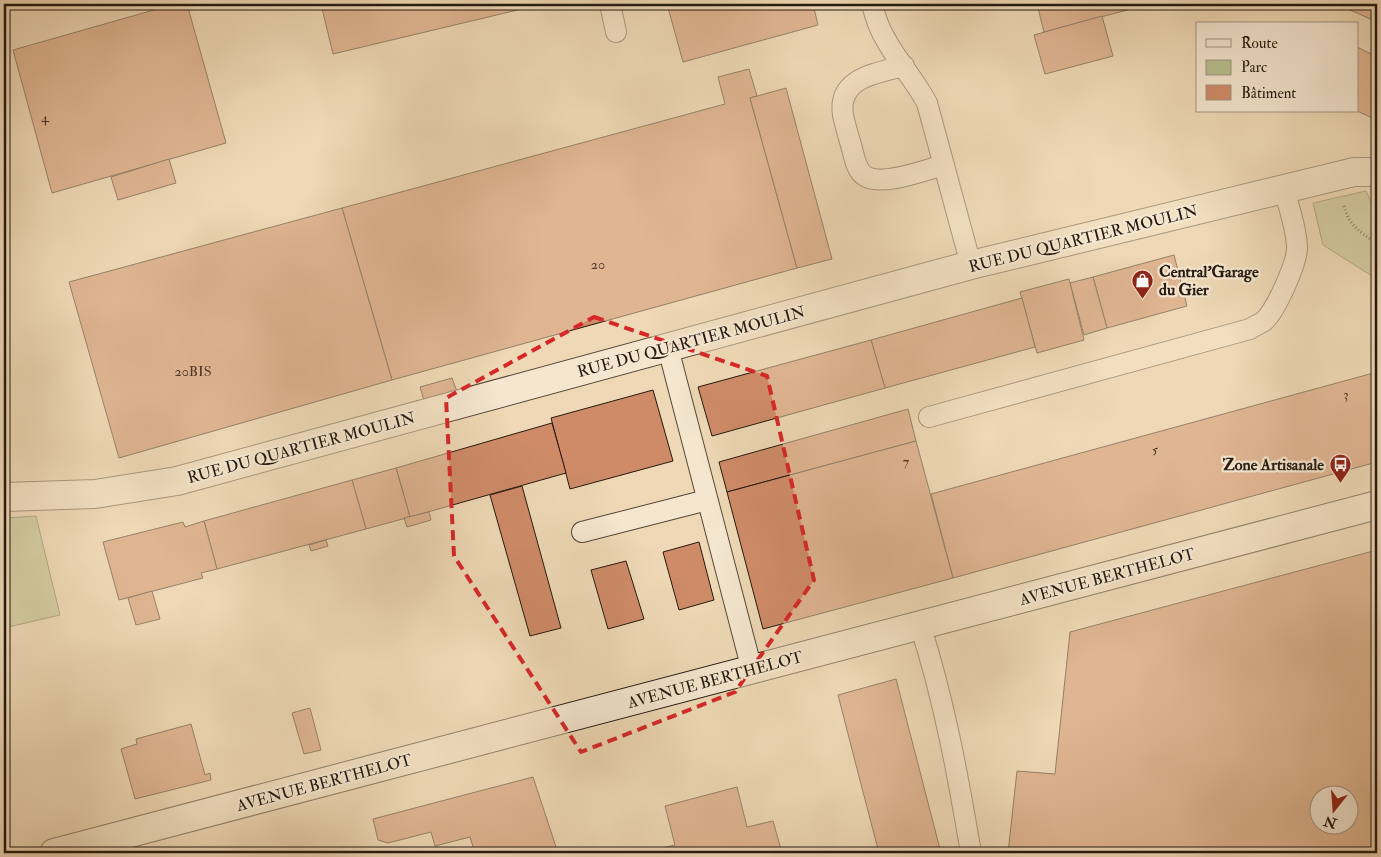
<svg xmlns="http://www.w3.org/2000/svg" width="1381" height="857" font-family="'IM FELL Double Pica',serif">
	<rect width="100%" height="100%" fill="#eed8b5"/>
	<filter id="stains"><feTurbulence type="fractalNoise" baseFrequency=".004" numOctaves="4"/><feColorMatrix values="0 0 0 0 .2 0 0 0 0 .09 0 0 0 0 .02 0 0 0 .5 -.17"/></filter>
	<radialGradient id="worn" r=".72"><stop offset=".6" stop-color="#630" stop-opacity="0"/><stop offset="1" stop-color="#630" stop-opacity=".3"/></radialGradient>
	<g fill="#b8bf8e" stroke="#6e6c4f">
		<polygon points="1366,191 1372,204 1377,207 1377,294 1372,276 1323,245 1313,203"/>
		<polygon points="36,516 60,615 4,628 4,518"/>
	</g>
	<g fill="#cf8b68" stroke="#241910" fill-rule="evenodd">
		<polygon points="175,4 187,4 226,143 52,193 13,50"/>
		<polygon points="321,4 525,4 526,8 333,54"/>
		<polygon points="525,4 541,4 526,8"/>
		<polygon points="667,4 813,4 818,25 683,62"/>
		<polygon points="1037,4 1150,4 1044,32"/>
		<polygon points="1337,4 1377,4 1377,22"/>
		<polygon points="1102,16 1113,56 1045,74 1034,35"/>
		<polygon points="1357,47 1377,57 1377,120 1357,111"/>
		<polygon points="749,69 757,96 750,98 797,268 392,380 342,208 725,104 718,77"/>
		<polygon points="786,88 832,259 797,268 750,98"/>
		<polygon points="169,159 176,183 118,200 111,177"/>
		<polygon points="342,208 392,380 119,458 69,282"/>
		<polygon points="1174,255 1187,306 1107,328 1093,277"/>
		<polygon points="1093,277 1107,328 1084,335 1070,283"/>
		<polygon points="1069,279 1084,340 1037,353 1020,292"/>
		<polygon points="1022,298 1035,347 885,388 871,340"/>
		<polygon points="871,340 885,388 712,436 698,387"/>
		<polygon points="1377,372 1377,462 953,578 931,494"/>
		<polygon points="452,378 458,394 425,404 420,387"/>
		<polygon points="653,390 673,461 570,489 551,418"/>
		<polygon points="908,409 916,441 727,492 719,462"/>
		<polygon points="552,423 566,473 410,517 396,468"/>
		<polygon points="916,441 953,578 763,629 727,492"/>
		<polygon points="396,468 410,517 366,529 352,480"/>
		<polygon points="352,480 366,529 217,569 204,521"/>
		<polygon points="522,486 561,628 530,636 490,495"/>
		<polygon points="429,512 431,520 407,527 404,518"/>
		<polygon points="204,521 217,569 201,573 203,578 119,600 103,542 183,522 185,527"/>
		<polygon points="326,540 328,546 311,551 309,545"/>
		<polygon points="699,542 714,600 679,610 663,552"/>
		<path d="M 1377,550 L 1377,853 L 1008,853 L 1017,771 L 1055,774 L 1070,632 ZM 1318,794 L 1348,794 L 1348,824 L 1318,824 Z"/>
		<polygon points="626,561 644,619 608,629 591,570"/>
		<polygon points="152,591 160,619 136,625 128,598"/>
		<polygon points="896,679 941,853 879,853 863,792 838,695"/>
		<polygon points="310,708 321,750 304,754 292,713"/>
		<polygon points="191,724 205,775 210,773 211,780 135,799 121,749 137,744 136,739"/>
		<polygon points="533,777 558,853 475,853 470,837 435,846 431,832 388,843 378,840 373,819"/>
		<polygon points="737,787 747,827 773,821 782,853 639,853 675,845 665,806"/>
		<polygon points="343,847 345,853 319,853"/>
	</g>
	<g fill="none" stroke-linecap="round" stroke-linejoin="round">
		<defs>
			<g id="lane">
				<polyline points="610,4 616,32"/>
				<path d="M 872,4 C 875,16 879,29 886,40 C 898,62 915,80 927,103 L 971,265"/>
				<path d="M 904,66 C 878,73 837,77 843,115 C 845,125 848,135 851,145 C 854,155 856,171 865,176 C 882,187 925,170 944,165"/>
				<polyline points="668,348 752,670"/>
				<path d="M 929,417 L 1250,329 C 1254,326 1260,324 1264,321 C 1276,310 1298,262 1297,246 C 1296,227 1289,208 1284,189"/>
				<polyline points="582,532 707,500"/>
				<path d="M 920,625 C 944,699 958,776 971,853"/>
			</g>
			<polyline id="street" points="4,497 95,494 177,481 971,265 1354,172 1377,172"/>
			<polyline id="secondary" points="54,853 1377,505"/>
		</defs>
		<use href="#lane" stroke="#564939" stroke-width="22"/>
		<use href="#street" stroke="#564939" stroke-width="30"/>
		<use href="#secondary" stroke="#241910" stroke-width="30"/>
		<path stroke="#241910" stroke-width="3" stroke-dasharray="1 2.5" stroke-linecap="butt" d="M 1344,206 C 1349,225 1360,233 1377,243"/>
		<use href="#lane" stroke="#f4e6cf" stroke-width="20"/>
		<use href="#street" stroke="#f4e6cf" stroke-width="28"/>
		<use href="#secondary" stroke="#f4e6cf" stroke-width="28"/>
	</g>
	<path d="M0 0H1381V857H0ZM 594,317 L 767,376 L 814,580 L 735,692 L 581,752 L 454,556 L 446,398 Z" fill="#eed8b5" fill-opacity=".55" fill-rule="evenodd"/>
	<path fill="none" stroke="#d62828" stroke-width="4" stroke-dasharray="10 6" stroke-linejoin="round" d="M 594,317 L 767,376 L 814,580 L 735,692 L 581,752 L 454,556 L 446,398 Z"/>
	<defs>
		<symbol id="shop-pin" viewBox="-11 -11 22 30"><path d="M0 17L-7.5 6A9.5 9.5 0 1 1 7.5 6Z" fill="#8f2418" stroke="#f4e6cf"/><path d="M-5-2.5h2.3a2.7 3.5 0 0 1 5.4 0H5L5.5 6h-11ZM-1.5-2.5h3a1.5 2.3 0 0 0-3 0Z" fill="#fff"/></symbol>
		<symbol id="bus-pin" viewBox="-11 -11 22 30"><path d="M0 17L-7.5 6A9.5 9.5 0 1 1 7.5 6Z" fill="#8f2418" stroke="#f4e6cf"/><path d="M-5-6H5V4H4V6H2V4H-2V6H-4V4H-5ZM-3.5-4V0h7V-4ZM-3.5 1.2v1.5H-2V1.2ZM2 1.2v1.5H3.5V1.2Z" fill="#fff"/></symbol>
	</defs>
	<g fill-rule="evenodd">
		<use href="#shop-pin" x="1130" y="268" width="25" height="34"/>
		<use href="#bus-pin" x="1328" y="452" width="25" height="34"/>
	</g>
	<g text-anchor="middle" stroke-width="4.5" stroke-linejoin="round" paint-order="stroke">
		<g font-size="14" fill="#4f3626">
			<text x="45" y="122">4</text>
			<text x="598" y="269">20</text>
			<text x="193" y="376">20BIS</text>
			<text x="1346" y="399">3</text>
			<text x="1155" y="454">5</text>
			<text x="906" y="466">7</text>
		</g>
		<g font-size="16" fill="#241910" stroke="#f4e6cf">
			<text transform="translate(1083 238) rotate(-14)" y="6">RUE DU QUARTIER MOULIN</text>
			<text transform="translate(691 341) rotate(-15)" y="6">RUE DU QUARTIER MOULIN</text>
			<text transform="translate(301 447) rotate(-15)" y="6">RUE DU QUARTIER MOULIN</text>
			<text transform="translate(1107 576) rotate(-15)" y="6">AVENUE BERTHELOT</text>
			<text transform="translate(715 679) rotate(-15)" y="6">AVENUE BERTHELOT</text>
			<text transform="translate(324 782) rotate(-15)" y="6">AVENUE BERTHELOT</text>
		</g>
		<g font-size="16" font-weight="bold" fill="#241910" stroke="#f4e6cf" text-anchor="start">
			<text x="1159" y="277">Central'Garage<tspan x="1159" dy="18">du Gier</tspan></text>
			<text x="1324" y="470" text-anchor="end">Zone Artisanale</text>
		</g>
	</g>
	<rect width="1381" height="857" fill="none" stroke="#eed8b5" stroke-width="20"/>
	<rect x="5" y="5" width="1371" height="847" fill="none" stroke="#241910" stroke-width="2.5"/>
	<rect x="10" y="10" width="1361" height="837" fill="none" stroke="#241910"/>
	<rect x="1196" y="22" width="162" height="90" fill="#f4e6cf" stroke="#a19483"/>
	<rect x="1206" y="39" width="25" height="8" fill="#f4e6cf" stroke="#a19483"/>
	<text x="1241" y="48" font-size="15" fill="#241910">Route</text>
	<rect x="1206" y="60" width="25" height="15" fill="#b8bf8e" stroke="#a19483"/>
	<text x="1241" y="72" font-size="15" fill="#241910">Parc</text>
	<rect x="1206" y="85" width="25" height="15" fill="#cf8b68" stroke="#a19483"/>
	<text x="1241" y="98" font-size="15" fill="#241910">Bâtiment</text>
	<g transform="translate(1334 810) rotate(197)"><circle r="24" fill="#f4e6cf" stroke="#a19483"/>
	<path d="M0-4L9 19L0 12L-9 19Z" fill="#8f2418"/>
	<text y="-8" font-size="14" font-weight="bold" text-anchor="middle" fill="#241910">N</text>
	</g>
	<rect width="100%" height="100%" filter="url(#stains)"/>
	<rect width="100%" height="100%" fill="url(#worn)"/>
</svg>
